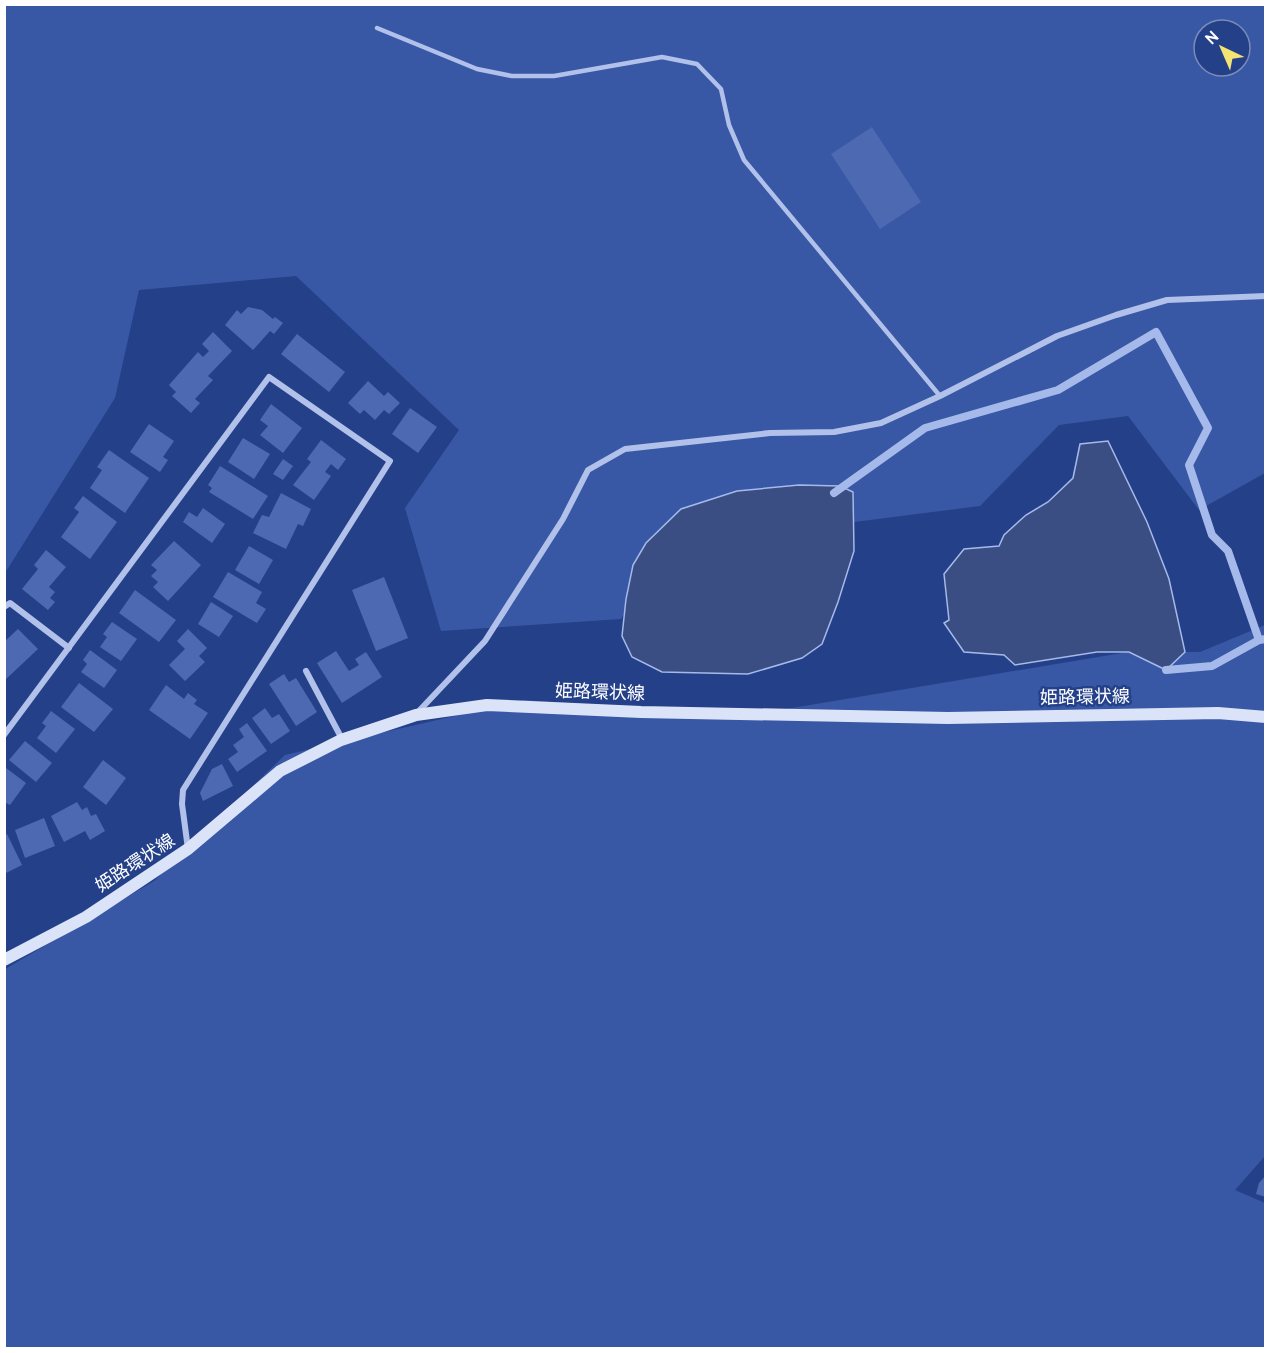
<svg xmlns="http://www.w3.org/2000/svg" width="1270" height="1353" font-family="Overpass,'Noto Sans JP',sans-serif">
	<rect width="100%" height="100%" fill="#244089"/>
	<g fill="#3858a6" fill-rule="evenodd">
		<path d="M 5,5 L 1265,5 L 1265,473 L 1199,510 L 1128,416 L 1059,425 L 980,506 L 854,522 L 756,502 L 678,527 L 621,619 L 441,631 L 405,508 L 459,430 L 296,276 L 139,290 L 115,398 L 5,573 ZM 1204,30 L 1240,30 L 1240,66 L 1204,66 Z"/>
		<polygon points="1265,625 1265,1156 1235,1190 1265,1203 1265,1348 5,1348 4,971 7,968 154,881 285,755 524,700 750,715 1128,652 1200,652"/>
	</g>
	<g fill="#3a4e84" stroke="#a5baea" stroke-width="1.5">
		<polygon points="1108,441 1147,522 1169,579 1185,652 1166,670 1129,652 1097,652 1015,665 1004,655 964,652 944,623 949,620 944,574 964,549 999,546 1004,535 1026,515 1048,502 1073,478 1080,444"/>
		<polygon points="799,485 840,486 853,492 854,551 838,602 822,644 802,658 748,674 662,672 632,657 622,636 626,599 633,565 646,543 681,509 737,491"/>
	</g>
	<g fill="none" stroke-linecap="round" stroke-linejoin="round">
		<g stroke="#a5baea" stroke-width="8">
			<polyline points="834,493 925,428 1058,390 1156,332 1208,428 1189,465 1212,535 1228,551 1259,640"/>
			<polyline points="1166,670 1212,666 1259,640 1266,639"/>
		</g>
	</g>
	<g fill="#4c69b1">
		<polygon points="872,127 921,202 880,229 831,154"/>
		<polygon points="248,307 262,310 273,319 275,317 283,323 274,334 270,331 253,350 225,325 237,310 241,314"/>
		<polygon points="213,332 232,351 208,376 213,380 195,399 200,403 191,413 172,396 176,392 169,385 198,352 203,357 209,351 202,344"/>
		<polygon points="297,334 345,372 329,392 281,354"/>
		<polygon points="368,381 384,396 388,392 400,403 389,414 384,410 375,420 364,410 360,414 348,403"/>
		<polygon points="271,404 302,428 283,453 260,435 268,426 260,420"/>
		<polygon points="410,408 437,427 418,453 392,434"/>
		<polygon points="149,424 174,441 163,457 168,460 160,472 130,452"/>
		<polygon points="243,438 270,454 254,479 228,462"/>
		<polygon points="321,440 346,459 338,470 331,464 325,472 331,476 314,500 293,485 311,462 307,459"/>
		<polygon points="109,450 149,478 125,513 90,488 102,470 97,467"/>
		<polygon points="283,459 293,466 283,480 273,474"/>
		<polygon points="220,466 268,496 253,519 209,492 212,488 208,485"/>
		<polygon points="281,493 311,509 303,526 298,524 286,549 253,533 262,515 269,517"/>
		<polygon points="83,496 117,522 90,559 61,537 79,512 74,508"/>
		<polygon points="203,508 225,524 212,543 183,522 189,512 197,517"/>
		<polygon points="174,541 201,565 168,601 153,587 158,582 151,576 157,570 151,565"/>
		<polygon points="249,546 273,560 259,584 235,570"/>
		<polygon points="46,550 66,567 49,587 55,592 50,598 55,602 48,610 22,589 38,569 34,565"/>
		<polygon points="228,572 262,592 256,603 266,609 257,623 213,597"/>
		<polygon points="384,577 408,638 376,651 352,590"/>
		<polygon points="135,590 176,620 159,642 119,613"/>
		<polygon points="211,602 233,616 219,637 198,624"/>
		<polygon points="112,622 137,639 121,661 100,647 107,637 103,634"/>
		<polygon points="18,629 38,649 4,681 4,642"/>
		<polygon points="188,629 207,648 199,656 205,662 185,681 169,665 185,649 177,641"/>
		<polygon points="90,650 117,670 104,688 81,672 87,664 83,660"/>
		<polygon points="336,651 349,671 359,665 355,659 366,652 382,677 342,703 317,663"/>
		<polygon points="284,674 289,682 296,678 317,712 296,726 269,684"/>
		<polygon points="79,683 113,709 94,732 61,707"/>
		<polygon points="166,685 184,699 188,693 197,700 194,704 208,713 190,739 149,710"/>
		<polygon points="265,708 272,718 279,714 290,731 271,744 252,718"/>
		<polygon points="51,711 75,729 56,753 37,738 46,726 42,723"/>
		<polygon points="247,723 267,751 237,772 228,759 238,752 233,745 244,737 239,729"/>
		<polygon points="25,741 52,763 36,782 9,760"/>
		<polygon points="103,760 126,778 106,805 83,787"/>
		<polygon points="222,764 233,786 203,801 200,793 212,769"/>
		<polygon points="6,768 26,783 10,805 4,802 4,771"/>
		<polygon points="77,802 82,810 87,807 91,816 96,814 105,831 90,840 85,831 64,842 51,816"/>
		<polygon points="44,818 55,846 25,858 15,830"/>
		<polygon points="7,834 22,865 4,874 4,835"/>
		<polygon points="1266,1175 1266,1197 1256,1194 1259,1183"/>
	</g>
	<g fill="none" stroke-linecap="round" stroke-linejoin="round">
		<polyline stroke="#b1c1ea" stroke-width="4.5" points="377,28 477,69 512,76 554,76 662,57 697,64 721,89 729,125 744,160 940,396"/>
		<g stroke="#b1c1ea" stroke-width="6">
			<polyline points="4,607 10,603 69,648"/>
			<polyline points="306,671 342,739"/>
			<polyline points="418,712 485,641 563,519 588,470 625,449 770,433 834,432 881,423 940,396 1057,336 1116,315 1167,300 1266,296"/>
			<polyline points="4,735 269,377 390,461 183,790 182,804 188,849"/>
		</g>
		<polyline stroke="#dbe3f8" stroke-width="12" points="4,960 86,917 188,849 280,771 341,740 416,715 487,705 641,712 948,718 1218,713 1266,717"/>
	</g>
	<g text-anchor="middle" stroke-width="5" stroke-linejoin="round" paint-order="stroke">
		<g font-size="18" fill="#fff" stroke="#244089">
			<text transform="translate(600 692) rotate(2)" y="6">姫路環状線</text>
			<text transform="translate(1085 697) rotate(-1)" y="6">姫路環状線</text>
			<text transform="translate(135 863) rotate(-33)" y="6">姫路環状線</text>
		</g>
	</g>
	<rect width="1270" height="1353" fill="none" stroke="#ffffff" stroke-width="12"/>
	<g transform="translate(1222 48) rotate(316)"><circle r="28" fill="#244089" stroke="#7c8cb8" stroke-width="1.5"/>
	<path d="M0-4.5L10 22L0 15L-10 22Z" fill="#f4e474"/>
	<text y="-9" font-size="16" font-weight="bold" text-anchor="middle" fill="#ffffff">N</text>
	</g>
</svg>
